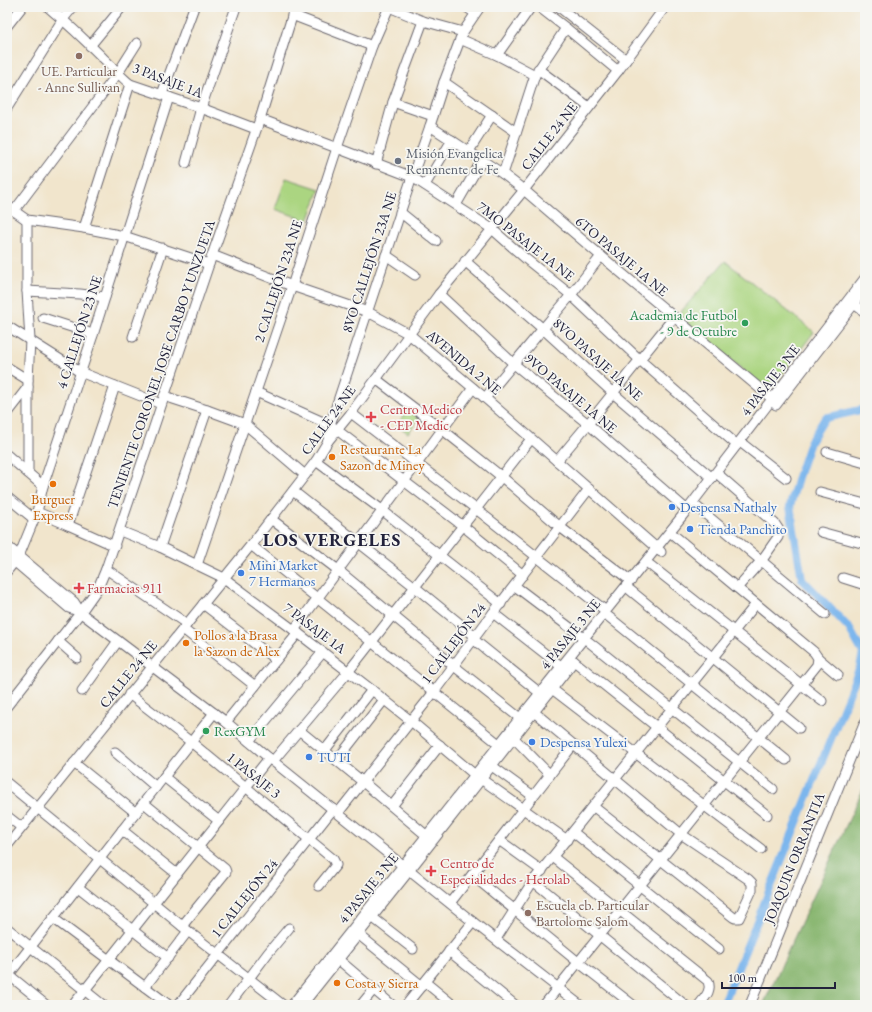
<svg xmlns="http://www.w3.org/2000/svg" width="872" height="1012" font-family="'EB Garamond',serif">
	<rect width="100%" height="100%" fill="#f6f6f2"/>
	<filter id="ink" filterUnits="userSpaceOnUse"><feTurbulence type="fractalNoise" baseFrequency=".025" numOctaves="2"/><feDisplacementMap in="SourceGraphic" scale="8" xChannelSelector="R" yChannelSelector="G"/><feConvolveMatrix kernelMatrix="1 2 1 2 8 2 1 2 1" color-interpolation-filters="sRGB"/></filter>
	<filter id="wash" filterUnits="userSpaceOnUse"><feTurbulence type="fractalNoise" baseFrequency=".012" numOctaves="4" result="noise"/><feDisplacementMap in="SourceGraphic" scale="16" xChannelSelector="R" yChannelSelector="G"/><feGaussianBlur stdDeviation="0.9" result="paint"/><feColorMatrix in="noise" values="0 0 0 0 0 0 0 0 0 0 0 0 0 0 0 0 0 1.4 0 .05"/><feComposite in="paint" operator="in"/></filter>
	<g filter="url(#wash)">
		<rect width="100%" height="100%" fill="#f1e5cc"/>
		<g fill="#abd581" stroke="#667c5e">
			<polygon points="286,178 320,189 308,221 275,209"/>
			<polygon points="725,261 814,332 769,392 678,315"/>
			<polygon points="408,410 419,419 408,433 397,425"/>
		</g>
		<polygon fill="#88b66f" stroke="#556c55" points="865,785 865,1005 763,1005"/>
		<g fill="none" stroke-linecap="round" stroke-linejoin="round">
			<polyline stroke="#7bb6ed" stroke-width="8" points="723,1005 860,667 863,653 849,628 802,579 790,506 798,477 810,442 825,418 865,409"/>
		</g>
	</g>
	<g filter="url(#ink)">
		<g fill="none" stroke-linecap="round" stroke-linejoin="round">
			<defs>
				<g id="minor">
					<path d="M 48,7 C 67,23 85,40 103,58 C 112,66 120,76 130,84 L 201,108 L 256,129"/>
					<polyline points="389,7 423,21 463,32"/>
					<polyline points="466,7 475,13"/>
					<polyline points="539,7 566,28 618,71"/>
					<polyline points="559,7 626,60"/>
					<polyline points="292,15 372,46"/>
					<polyline points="7,26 22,7"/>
					<polyline points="566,28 535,75 503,174 524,190 601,256 776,402"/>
					<polyline points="460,39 497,55 535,75"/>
					<polyline points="90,46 122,7"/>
					<polyline points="497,55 531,7"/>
					<polyline points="538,69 589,107"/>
					<polyline points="444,82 516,132"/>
					<polyline points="162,94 194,7"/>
					<polyline points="393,102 433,116"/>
					<polyline points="7,108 63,19 73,7"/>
					<polyline points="260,119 337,148 412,177 492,229 526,259 571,295 640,360 737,445"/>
					<polyline points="430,126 503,174"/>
					<polyline points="469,151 492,115"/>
					<polyline points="186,163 201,108 236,7"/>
					<polyline points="376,164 393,102 423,21"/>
					<polyline points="425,185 452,140"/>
					<polyline points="456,205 482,160"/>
					<polyline points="7,206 27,220 84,228 124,236 209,264"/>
					<polyline points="14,211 118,73 137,43"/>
					<polyline points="400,212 436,241"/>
					<polyline points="27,220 27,291 30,340 28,380 28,473"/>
					<polyline points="84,228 130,84"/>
					<polyline points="212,255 292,286 368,312 409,334 485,398 661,552"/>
					<polyline points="386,255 415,275"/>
					<polyline points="465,261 543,329 613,393 712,478"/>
					<polyline points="27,291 80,294 105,297"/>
					<polyline points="439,294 514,364 588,424 687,510"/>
					<polyline points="854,304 865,312"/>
					<polyline points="43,318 87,332 93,335"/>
					<polyline points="7,326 80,372 161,404"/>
					<polyline points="133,337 163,248"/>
					<polyline points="7,367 28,380"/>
					<polyline points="376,379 443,430 502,477 560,527 631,581"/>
					<polyline points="256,392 330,425 337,430 463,526 523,575"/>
					<polyline points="164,396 207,410 245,424 305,475"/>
					<polyline points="485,398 571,295 601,256"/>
					<polyline points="776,405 854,304 863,288"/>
					<polyline points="351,413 476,509 537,557 606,611"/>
					<polyline points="7,414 28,387"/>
					<polyline points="328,441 330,425 412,177 430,126 444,82 463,32 480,7"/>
					<polyline points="744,445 786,478"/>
					<polyline points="827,452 865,463"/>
					<polyline points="7,455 43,486"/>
					<polyline points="316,461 382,510 501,604"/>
					<polyline points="557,461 588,424 674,317"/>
					<polyline points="720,476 775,524 779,530 778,537 762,560 737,588"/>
					<polyline points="293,491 415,587 475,636"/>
					<polyline points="820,492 865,504"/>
					<polyline points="7,497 34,519"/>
					<polyline points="697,507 825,614"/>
					<polyline points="37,512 68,525 115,546"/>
					<polyline points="271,519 338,570 454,666 521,719"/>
					<polyline points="68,525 115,386"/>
					<polyline points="120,531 160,547 224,578 298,633 372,690 411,721 475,775"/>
					<polyline points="821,532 865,544"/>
					<polyline points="251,545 500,745"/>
					<polyline points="7,546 74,602 81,613 226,722 269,758 473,922 580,1005"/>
					<polyline points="160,547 207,410"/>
					<polyline points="7,555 69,608 81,612"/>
					<polyline points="197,565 292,286 337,148 372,46 389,7"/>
					<polyline points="650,565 822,701"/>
					<polyline points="106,569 187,624"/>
					<polyline points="7,571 19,556 37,512 43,486 93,335 169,97"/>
					<polyline points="843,578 865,585"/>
					<polyline points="515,586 585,639"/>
					<polyline points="630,590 799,728"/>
					<polyline points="203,604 276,660"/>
					<polyline points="493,613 562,667"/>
					<polyline points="609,617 786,760"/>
					<polyline points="183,629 255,686"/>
					<polyline points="294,630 473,388"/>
					<polyline points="473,639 540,693"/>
					<polyline points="58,641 77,658"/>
					<polyline points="589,642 773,789"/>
					<polyline points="818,658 838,675"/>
					<polyline points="574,661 767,815"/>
					<polyline points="552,689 761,849"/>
					<polyline points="82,691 118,641"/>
					<polyline points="129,694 191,742 333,859 336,865 319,886"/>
					<polyline points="7,706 81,612 98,588 106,569 209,264 260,119 295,7"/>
					<polyline points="534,712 681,834 748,879 752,883 752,890 739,918 735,918 733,917 594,807"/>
					<polyline points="226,722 298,633"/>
					<polyline points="299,730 363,782 427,836"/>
					<polyline points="510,734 550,775"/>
					<polyline points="249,741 323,652"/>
					<polyline points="325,750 372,690"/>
					<polyline points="115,752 156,787"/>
					<polyline points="337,760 384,700"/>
					<polyline points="273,761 348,672 531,439"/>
					<polyline points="74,763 136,813"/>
					<polyline points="492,766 533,796"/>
					<polyline points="164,777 219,821"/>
					<polyline points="481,779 567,840"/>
					<polyline points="7,783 188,931 283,1005"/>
					<polyline points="144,803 225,869 226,872 182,926"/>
					<polyline points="392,806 440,745"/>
					<polyline points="338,813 434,692 493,613 589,489"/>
					<polyline points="7,816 21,827"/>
					<polyline points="122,830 177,874"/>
					<polyline points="573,832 719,949"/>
					<polyline points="499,840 542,871"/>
					<polyline points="7,846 251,545 316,461 328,441 351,413 439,294 524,190 618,71 665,7"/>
					<path d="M 553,857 L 708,981 C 712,991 705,997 699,1005"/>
					<polyline points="472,875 578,962 633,1005"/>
					<polyline points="533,881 685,1005"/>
					<polyline points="78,887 168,958"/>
					<polyline points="450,903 573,745"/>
					<polyline points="372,917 413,949"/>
					<polyline points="53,918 169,1005"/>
					<polyline points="7,928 103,1005"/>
					<polyline points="358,934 422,986"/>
					<polyline points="496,939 533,881 756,604"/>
					<polyline points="449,951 515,1005"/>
					<polyline points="339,960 392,1005"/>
					<polyline points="9,975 46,1005"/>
					<polyline points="7,977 214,713"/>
					<polyline points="425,982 453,1005"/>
					<polyline points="145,987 188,931"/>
					<polyline points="73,1005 269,758"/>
					<polyline points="178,1005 333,809"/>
					<polyline points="229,1005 268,953 289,928"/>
					<polyline points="292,1005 540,693 687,510 865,278"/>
					<polyline points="302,1005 409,871 574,661"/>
					<polyline points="361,1005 374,989"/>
					<polyline points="406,1005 473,922"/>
					<polyline points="544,1005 817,665 818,658 814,652 670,532"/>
					<polyline points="750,1005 865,722"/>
				</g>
			</defs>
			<use href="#minor" stroke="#6a666e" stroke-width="11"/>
			<use href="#minor" stroke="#fff" stroke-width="9"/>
		</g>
	</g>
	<g fill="#8d6e63" stroke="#f6f6f2" stroke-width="1.5">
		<circle cx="79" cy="56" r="4"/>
		<circle cx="528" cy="913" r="4"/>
	</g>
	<circle fill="#6b7280" stroke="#f6f6f2" stroke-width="1.5" cx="398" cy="161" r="4"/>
	<g fill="#2e9e5b" stroke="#f6f6f2" stroke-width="1.5">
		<circle cx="745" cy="323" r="4"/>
		<circle cx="206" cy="731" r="4"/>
	</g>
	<g fill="#e0444e" stroke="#f6f6f2" stroke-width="1.5">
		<path d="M369 411h4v4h4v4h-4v4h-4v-4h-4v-4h4z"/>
		<path d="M77 582h4v4h4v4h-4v4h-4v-4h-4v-4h4z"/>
		<path d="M429 865h4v4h4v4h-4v4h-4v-4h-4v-4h4z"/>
	</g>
	<g fill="#e8710a" stroke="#f6f6f2" stroke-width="1.5">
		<circle cx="332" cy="457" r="4"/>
		<circle cx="53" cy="484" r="4"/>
		<circle cx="186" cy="643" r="4"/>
		<circle cx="337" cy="983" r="4"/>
	</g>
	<g fill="#3f7fe0" stroke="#f6f6f2" stroke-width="1.5">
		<circle cx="672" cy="507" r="4"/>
		<circle cx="690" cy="529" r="4"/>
		<circle cx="241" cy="573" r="4"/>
		<circle cx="532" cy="742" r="4"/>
		<circle cx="309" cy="757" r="4"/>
	</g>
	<g text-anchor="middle" stroke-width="3.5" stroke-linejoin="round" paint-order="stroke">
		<g font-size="14" fill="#785e54" stroke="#f6f6f2">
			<text x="79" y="76">UE. Particular<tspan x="79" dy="16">- Anne Sullivan</tspan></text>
			<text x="536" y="910" text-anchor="start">Escuela eb. Particular<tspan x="536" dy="16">Bartolome Salom</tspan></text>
		</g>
		<g font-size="14" fill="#22223b" stroke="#f6f6f2">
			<text transform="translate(168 80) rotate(21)" y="5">3 PASAJE 1A</text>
			<text transform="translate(549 136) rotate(-52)" y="5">CALLE 24 NE</text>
			<text transform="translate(526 241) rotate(38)" y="5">7MO PASAJE 1A NE</text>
			<text transform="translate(622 256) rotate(40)" y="5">6TO PASAJE 1A NE</text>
			<text transform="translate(369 262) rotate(-72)" y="5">8VO CALLEJÓN 23A NE</text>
			<text transform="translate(278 281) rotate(-72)" y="5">2 CALLEJÓN 23A NE</text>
			<text transform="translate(79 332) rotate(-72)" y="5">4 CALLEJÓN 23 NE</text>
			<text transform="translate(598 359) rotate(42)" y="5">8VO PASAJE 1A NE</text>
			<text transform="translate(464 362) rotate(40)" y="5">AVENIDA 2 NE</text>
			<text transform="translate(161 364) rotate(-71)" y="5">TENIENTE CORONEL JOSE CARBO Y UNZUETA</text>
			<text transform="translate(770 380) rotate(-52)" y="5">4 PASAJE 3 NE</text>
			<text transform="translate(571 393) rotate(40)" y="5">9VO PASAJE 1A NE</text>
			<text transform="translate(328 420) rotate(-54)" y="5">CALLE 24 NE</text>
			<text transform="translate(315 628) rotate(37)" y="5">7 PASAJE 1A</text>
			<text transform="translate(570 634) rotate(-51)" y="5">4 PASAJE 3 NE</text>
			<text transform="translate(453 643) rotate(-53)" y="5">1 CALLEJÓN 24</text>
			<text transform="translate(128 674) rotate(-51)" y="5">CALLE 24 NE</text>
			<text transform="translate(254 775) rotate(39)" y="5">1 PASAJE 3</text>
			<text transform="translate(794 858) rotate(-68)" y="5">JOAQUIN ORRANTIA</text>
			<text transform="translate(368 888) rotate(-51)" y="5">4 PASAJE 3 NE</text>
			<text transform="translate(244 898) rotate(-51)" y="5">1 CALLEJÓN 24</text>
		</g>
		<g font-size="14" fill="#5b616d" stroke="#f6f6f2" text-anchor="start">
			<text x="406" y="158">Misión Evangelica<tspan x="406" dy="16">Remanente de Fe</tspan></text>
		</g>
		<g font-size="14" fill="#27864d" stroke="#f6f6f2" text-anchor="end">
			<text x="737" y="320">Academia de Futbol<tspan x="737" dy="16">- 9 de Octubre</tspan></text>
			<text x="214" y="736" text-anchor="start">RexGYM</text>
		</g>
		<g font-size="14" fill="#be3a42" stroke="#f6f6f2" text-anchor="start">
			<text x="380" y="414">Centro Medico<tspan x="380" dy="16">- CEP Medic</tspan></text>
			<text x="87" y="593">Farmacias 911</text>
			<text x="440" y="868">Centro de<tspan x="440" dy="16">Especialidades - Herolab</tspan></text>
		</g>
		<g font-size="14" fill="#c56008" stroke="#f6f6f2" text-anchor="start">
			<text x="340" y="454">Restaurante La<tspan x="340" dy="16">Sazon de Miney</tspan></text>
			<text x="53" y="504" text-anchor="middle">Burguer<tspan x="53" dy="16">Express</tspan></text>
			<text x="194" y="640">Pollos a la Brasa<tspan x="194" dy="16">la Sazon de Alex</tspan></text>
			<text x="345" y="988">Costa y Sierra</text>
		</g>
		<g font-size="14" fill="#366cbe" stroke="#f6f6f2" text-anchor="start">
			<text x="680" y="512">Despensa Nathaly</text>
			<text x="698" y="534">Tienda Panchito</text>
			<text x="249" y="570">Mini Market<tspan x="249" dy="16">7 Hermanos</tspan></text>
			<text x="540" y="747">Despensa Yulexi</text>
			<text x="317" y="762">TUTI</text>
		</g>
		<g font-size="18" font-weight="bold" letter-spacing="1" fill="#22223b" stroke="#f6f6f2">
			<text x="332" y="546">LOS VERGELES</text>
		</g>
	</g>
	<rect width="872" height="1012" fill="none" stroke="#f6f6f2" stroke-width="24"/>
	<path d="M722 982v6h113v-6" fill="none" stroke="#22223b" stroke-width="2"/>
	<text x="728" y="982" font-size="12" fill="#22223b" stroke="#f6f6f2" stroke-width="3" paint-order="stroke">100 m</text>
</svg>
